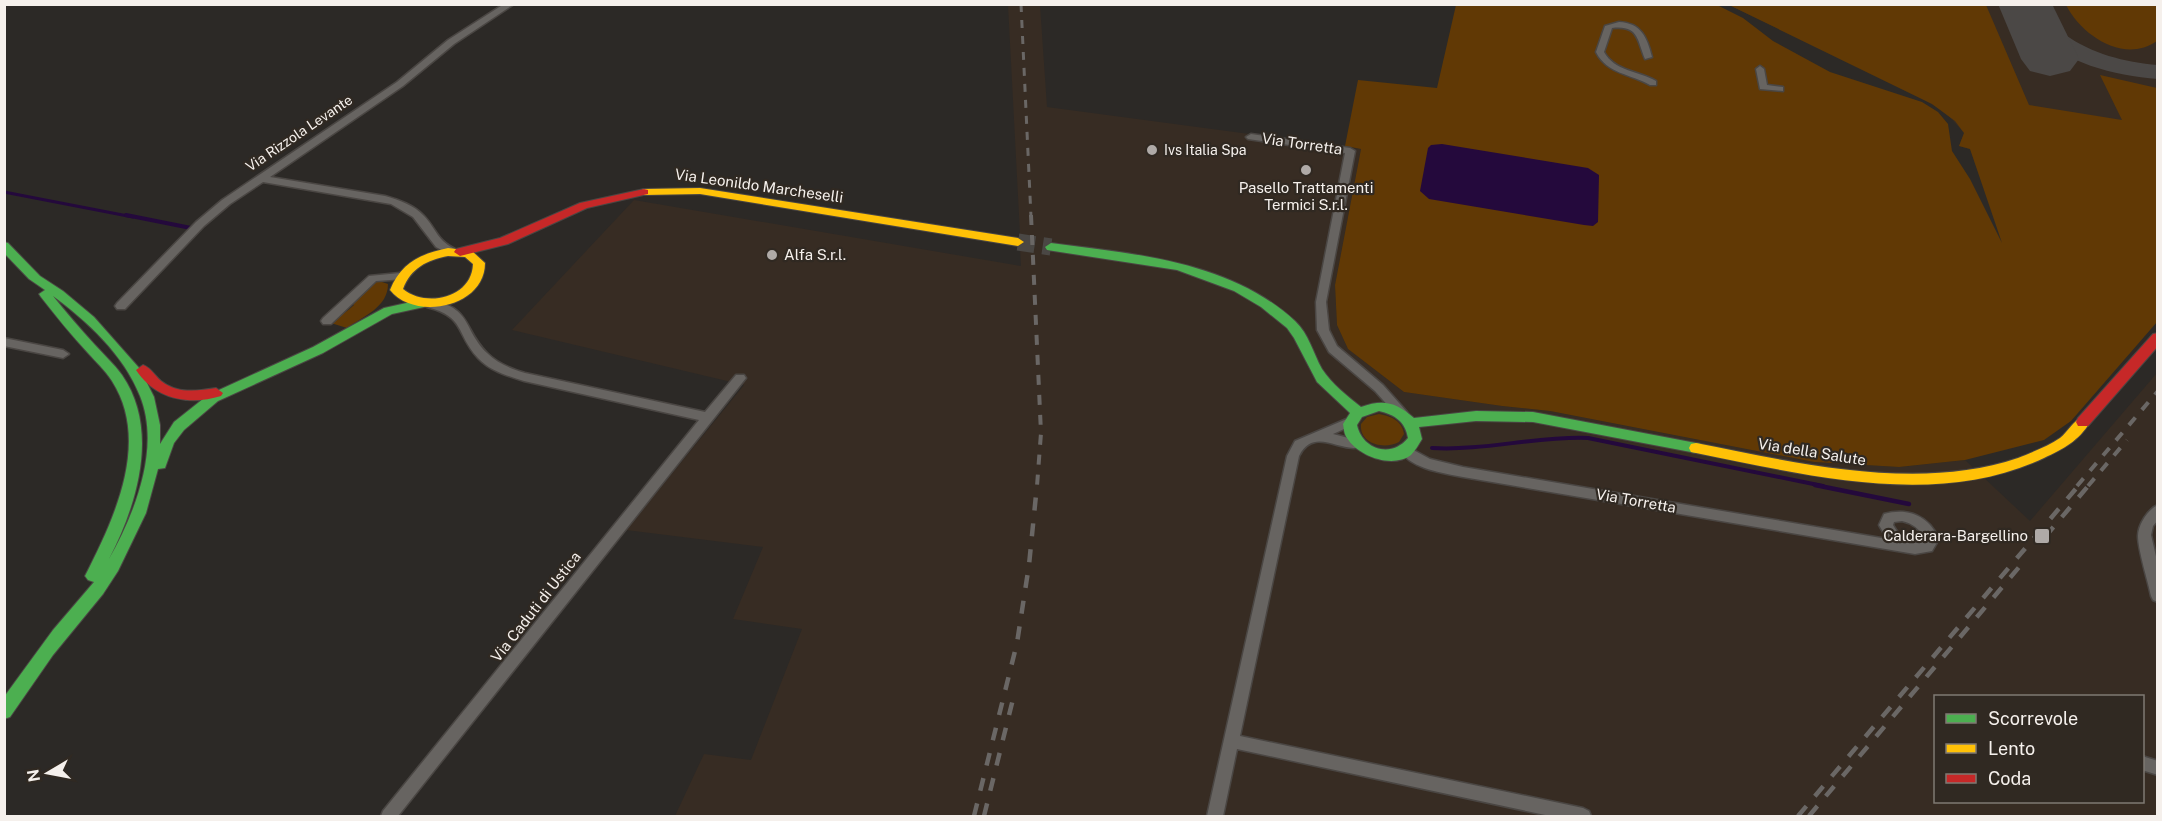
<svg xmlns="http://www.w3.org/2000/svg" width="2162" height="821" font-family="'Public Sans',sans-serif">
	<rect width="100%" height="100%" fill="#2c2926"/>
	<g fill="#372c23" fill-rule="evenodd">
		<path d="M 1008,5 L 1040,5 L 1047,107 L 1361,149 L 1335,285 L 1337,325 L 1348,349 L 1404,392 L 1502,406 L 1550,411 L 1814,462 L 1899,467 L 1965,460 L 2030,521 L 2157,373 L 2157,816 L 675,816 L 704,754 L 751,760 L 802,629 L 733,619 L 763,547 L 626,530 L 744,385 L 512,330 L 634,200 L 1021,266 L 1020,248 L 1027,249 L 1026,235 L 1020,234 ZM 1936,696 L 2142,696 L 2142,802 L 1936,802 Z"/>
		<polygon points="1729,5 2157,5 2157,268 2003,242 1970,149 1959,146 1964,133 1945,112 1912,93"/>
	</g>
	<g fill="#613905">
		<polygon points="1456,5 1717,5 1743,18 1773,41 1830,72 1922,102 1938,112 1948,124 1952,151 1970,179 2002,243 1970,149 1959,146 1964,133 1955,121 1932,104 1729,5 1986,5 2029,105 2122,120 2100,75 2157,88 2157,322 2071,421 2044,440 1965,460 1899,467 1814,462 1550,411 1502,406 1404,392 1348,349 1337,325 1335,285 1361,149 1345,146 1358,80 1437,88"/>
		<path d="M 2066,5 L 2157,5 L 2157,41 C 2124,64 2082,36 2066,5 Z"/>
		<path d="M 379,281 L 388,284 C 388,307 364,316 347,328 L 331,323 C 339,316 347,312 354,305 L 351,302 L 372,283 Z"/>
		<path d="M 1379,414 C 1391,416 1402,421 1404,434 L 1399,442 C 1384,450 1359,444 1361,424 L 1367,417 Z"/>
	</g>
	<polygon fill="#24093c" points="1442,144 1588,168 1599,175 1598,222 1593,226 1584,225 1429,199 1420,191 1428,148 1431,145"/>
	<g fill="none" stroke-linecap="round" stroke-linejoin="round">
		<polyline stroke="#24093c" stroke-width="3" points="4,192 133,217"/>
		<g stroke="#24093c" stroke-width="4">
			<polyline points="126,215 191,228"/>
			<path d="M 1432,448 C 1485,451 1535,436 1588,438 L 1823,486"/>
		</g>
		<polyline stroke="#24093c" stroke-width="4.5" points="1815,485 1909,504"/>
		<path fill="#4b4846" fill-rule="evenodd" d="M 2030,8 C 2043,12 2052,26 2064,34 C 2092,54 2124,62 2158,65 L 2158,79 C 2107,75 2050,59 2019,15 L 2022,10 Z"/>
		<polygon fill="#4b4846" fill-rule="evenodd" points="1998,4 2052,4 2079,59 2070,71 2050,76 2030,71 2021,59"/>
		<polyline stroke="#4a4744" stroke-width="17" stroke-dasharray="17 8" stroke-linecap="butt" points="1018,242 1051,247"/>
		<defs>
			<g id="street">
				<path d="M 504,4 L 514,4 L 454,44 L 403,86 L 270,177 L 385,196 C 399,200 414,205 424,216 C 437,230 437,241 457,250 L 458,252 L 457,254 L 449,254 L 436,247 L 413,217 L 391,204 L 263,182 L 230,204 L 204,226 L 125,309 L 117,309 L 115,306 L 117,303 L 196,222 L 222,200 L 397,82 L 448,40 Z"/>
				<path d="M 1619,22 C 1641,23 1647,37 1652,57 L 1645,59 C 1637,40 1639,25 1612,28 L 1604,52 C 1614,71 1639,71 1656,81 L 1656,85 L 1650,85 C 1631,74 1607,74 1596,52 L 1605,26 Z"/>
				<polygon points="1760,66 1764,69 1767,85 1783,87 1783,91 1760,89 1756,69"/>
				<polygon points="1251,134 1350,148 1355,151 1326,302 1329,330 1337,346 1383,385 1407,412 1409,415 1407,418 1399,418 1375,391 1329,352 1317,330 1316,302 1345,153 1248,139 1246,137"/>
				<polygon points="400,273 405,277 404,279 376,281 331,324 323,324 321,321 323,318 369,276"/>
				<path d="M 431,300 C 473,309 462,328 487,353 C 497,363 511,369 525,373 L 705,412 L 736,375 L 744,375 L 746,378 L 398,816 L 381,816 L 383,811 L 699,420 L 524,381 C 508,376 490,371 478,358 C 455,333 466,317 427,307 L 425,304 Z"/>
				<polygon points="4,338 63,350 69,354 63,358 4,346"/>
				<path d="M 1349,418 L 1355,422 L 1353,425 L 1333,434 L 1360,441 L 1362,444 L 1360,447 C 1340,453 1314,426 1299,456 L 1240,736 L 1583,808 L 1589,811 L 1591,816 L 1550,816 L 1237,749 L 1223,816 L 1207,816 L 1287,456 L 1295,441 Z"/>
				<path d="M 1406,446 L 1430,459 L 1463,467 L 1887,539 L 1879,525 L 1884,514 C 1908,507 1929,516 1939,539 L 1932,551 L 1915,554 L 1463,477 C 1443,473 1412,469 1400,451 L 1402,448 ZM 1902,521 C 1912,523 1920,529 1925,539 L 1923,542 C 1908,545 1900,537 1893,525 L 1894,522 Z"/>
				<path d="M 2158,505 L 2158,520 L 2153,526 L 2151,535 L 2158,565 L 2158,602 L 2153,600 L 2151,596 C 2148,581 2138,550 2138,536 C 2138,525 2148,509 2158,505 Z"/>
				<polygon points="2142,756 2158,761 2158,775 2142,770"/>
			</g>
			<g id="fast">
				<path d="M 4,242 L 8,243 L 40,276 L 63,291 L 94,317 L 140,369 L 154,397 L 160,425 L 160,444 L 174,422 L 208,395 L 313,347 L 384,308 L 420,300 L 426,304 L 424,307 L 392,314 L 323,353 L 218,401 L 184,430 L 174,443 L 165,468 L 158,469 L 146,513 L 118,571 L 103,594 L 53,655 L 10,717 L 4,719 L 4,697 L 53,630 L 94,582 L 88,580 L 85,576 C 114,519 151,442 112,381 C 105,370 96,362 88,353 C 71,335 56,316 41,297 L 39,294 L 45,290 L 29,279 L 4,253 ZM 53,296 C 87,321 124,355 140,396 C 161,448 135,513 109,559 C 137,505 160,430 122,375 C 114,364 104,355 95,345 C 80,329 66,312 53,296 Z"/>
				<path d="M 1051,243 C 1135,254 1230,261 1295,321 C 1309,334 1313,353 1322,369 C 1332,384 1347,396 1361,407 C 1383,399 1396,402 1414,418 L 1476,411 L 1533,412 L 1696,443 L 1701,444 L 1703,448 L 1701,452 L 1696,453 L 1533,422 L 1476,421 L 1419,427 L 1422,439 C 1419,444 1415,451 1411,455 C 1392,469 1358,456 1347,438 C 1344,434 1344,429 1343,424 L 1350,413 L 1317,382 L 1294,338 L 1287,328 L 1261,307 L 1234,291 L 1177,270 L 1047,250 L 1045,247 ZM 1379,411 C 1395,415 1405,421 1408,438 C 1391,459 1362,449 1357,425 L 1362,417 Z"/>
			</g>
			<g id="slow">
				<polygon points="700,188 1018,238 1024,242 1018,246 700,194 644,195 638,192 644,189"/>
				<path d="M 448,248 L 472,251 L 485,263 C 485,308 414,321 390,290 C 401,263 420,254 448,248 ZM 448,256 L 465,257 L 473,264 C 472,298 426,308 403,289 C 411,268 427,260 448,256 Z"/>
				<path d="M 2083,417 L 2090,422 C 2079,441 2063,449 2044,458 C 1936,509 1807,475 1696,453 L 1691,452 L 1689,448 L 1691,444 L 1696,443 C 1797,463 1918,492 2018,458 C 2031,453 2048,446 2060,438 C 2068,432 2073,420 2083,417 Z"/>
			</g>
			<g id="jam">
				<polygon points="644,189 648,190 648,194 587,208 508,244 460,256 454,252 456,249 500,238 580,203"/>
				<polygon points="2158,333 2158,346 2088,426 2078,426 2076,422 2078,418 2153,334"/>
				<path d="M 143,365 C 151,368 155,376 161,381 C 177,394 197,391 216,388 L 223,393 L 221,396 C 189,406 155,399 136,370 Z"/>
			</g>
		</defs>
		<use href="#street" stroke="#4a4643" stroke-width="3"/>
		<use href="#fast" stroke="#4a4643" stroke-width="2"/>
		<use href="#slow" stroke="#4a4643" stroke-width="2"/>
		<use href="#jam" stroke="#4a4643" stroke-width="2"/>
		<use href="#street" fill="#676461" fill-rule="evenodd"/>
		<use href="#fast" fill="#4caf50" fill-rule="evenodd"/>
		<use href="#slow" fill="#ffc107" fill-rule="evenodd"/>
		<use href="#jam" fill="#c62828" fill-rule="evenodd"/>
		<polyline stroke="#6a6765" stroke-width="3" stroke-dasharray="8 8" stroke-linecap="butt" points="1021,4 1031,217"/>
		<g stroke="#6a6765" stroke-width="4" stroke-dasharray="10 10" stroke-linecap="butt">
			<polyline points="1031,215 1041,433 1037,486"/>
			<polyline points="2077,486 2158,391"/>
			<polyline points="2088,486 2127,440"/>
		</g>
		<g stroke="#6a6765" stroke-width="4.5" stroke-dasharray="13 13" stroke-linecap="butt">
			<polyline points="2045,537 2089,485"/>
			<polyline points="974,816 1017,643 1029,565 1037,485"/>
			<polyline points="984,816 1014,695"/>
			<polyline points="1798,816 2079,485"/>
			<polyline points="1809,816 2020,566"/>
		</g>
	</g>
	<g fill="#afaaa7" stroke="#302922" stroke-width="2">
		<circle cx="1152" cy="150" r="6"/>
		<circle cx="1306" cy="170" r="6"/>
		<circle cx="772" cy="255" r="6"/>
		<rect x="2034" y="528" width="16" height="16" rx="3"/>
	</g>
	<g text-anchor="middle" stroke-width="4.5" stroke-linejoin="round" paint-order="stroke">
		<g font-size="14" fill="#f5f0ec" stroke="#302922">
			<text transform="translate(299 133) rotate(-34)" y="5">Via Rizzola Levante</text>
		</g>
		<g font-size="14" fill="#f5f0ec" stroke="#302922" text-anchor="start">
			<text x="1164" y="155">Ivs Italia Spa</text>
		</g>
		<g font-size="15" fill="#f5f0ec" stroke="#302922">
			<text transform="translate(1302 144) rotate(8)" y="5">Via Torretta</text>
			<text transform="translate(759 186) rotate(8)" y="5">Via Leonildo Marcheselli</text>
			<text transform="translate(1812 452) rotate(9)" y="5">Via della Salute</text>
			<text transform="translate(1636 501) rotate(10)" y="5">Via Torretta</text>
			<text transform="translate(536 607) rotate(-52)" y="5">Via Caduti di Ustica</text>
		</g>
		<g font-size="15" fill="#f5f0ec" stroke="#302922">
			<text x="1306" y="193">Pasello Trattamenti<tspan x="1306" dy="17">Termici S.r.l.</tspan></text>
			<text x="784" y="260" text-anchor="start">Alfa S.r.l.</text>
			<text x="2028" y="541" text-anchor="end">Calderara-Bargellino</text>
		</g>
	</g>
	<rect width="2162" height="821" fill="none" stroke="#f5f0ec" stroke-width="12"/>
	<rect x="1934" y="695" width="210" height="108" fill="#302922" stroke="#7f7973" stroke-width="1.5"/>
	<rect x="1946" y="714" width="30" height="9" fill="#4caf50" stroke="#7f7973" stroke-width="1.5"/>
	<text x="1988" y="725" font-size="18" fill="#f5f0ec">Scorrevole</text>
	<rect x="1946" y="744" width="30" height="9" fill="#ffc107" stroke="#7f7973" stroke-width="1.5"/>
	<text x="1988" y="755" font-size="18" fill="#f5f0ec">Lento</text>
	<rect x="1946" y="774" width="30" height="9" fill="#c62828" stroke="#7f7973" stroke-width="1.5"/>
	<text x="1988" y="785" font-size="18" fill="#f5f0ec">Coda</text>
	<g transform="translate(48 773) rotate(260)" stroke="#302922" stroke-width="4.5" paint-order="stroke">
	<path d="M0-4.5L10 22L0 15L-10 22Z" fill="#f5f0ec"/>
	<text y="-9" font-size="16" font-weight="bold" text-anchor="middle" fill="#f5f0ec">N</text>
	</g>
</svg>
